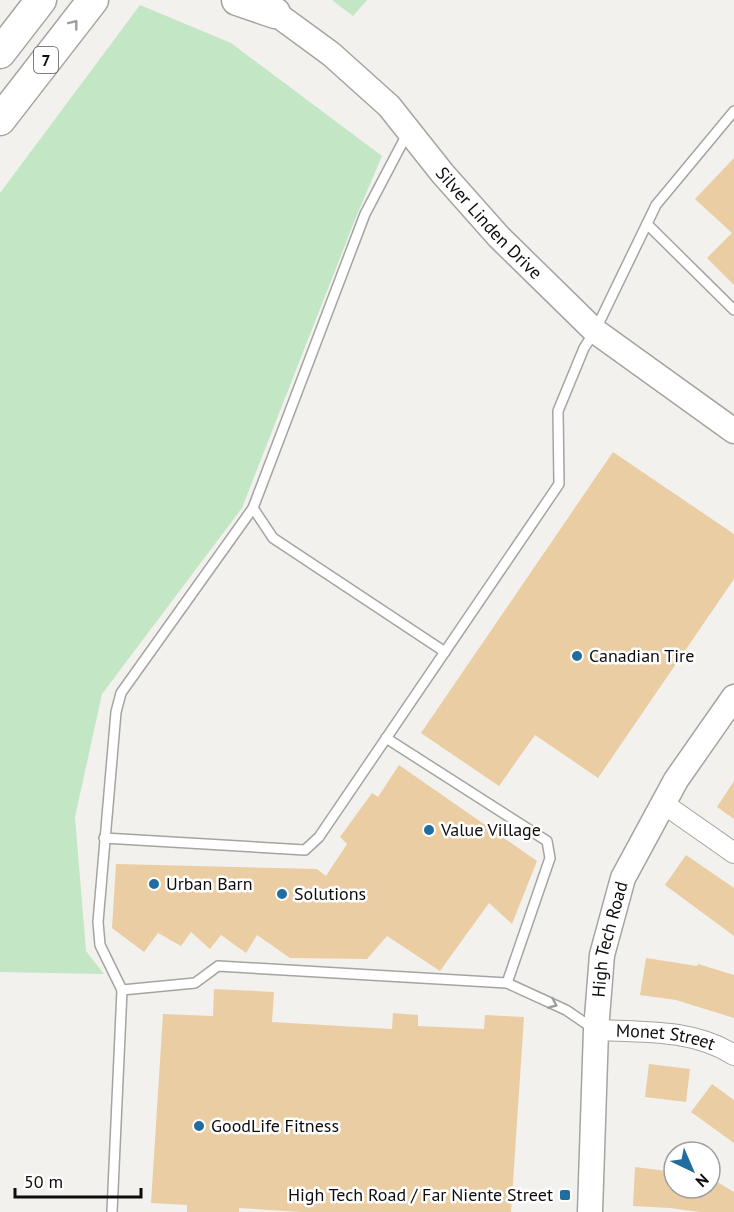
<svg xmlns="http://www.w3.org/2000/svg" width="734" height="1212" font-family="'PT Sans',sans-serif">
	<rect width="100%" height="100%" fill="#f2f1ee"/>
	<g fill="#c3e6c4">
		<polygon points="332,0 367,0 353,16"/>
		<polygon points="140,5 231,43 382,156 356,217 242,508 102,694 75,817 86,951 104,974 0,972 0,193"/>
	</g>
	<g fill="#ebcda3">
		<polygon points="734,158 734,285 707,258 732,233 695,199"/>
		<polygon points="613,452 734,534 734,579 598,778 535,735 499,786 421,733"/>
		<polygon points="399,765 537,861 512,924 489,903 440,971 387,936 367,959 290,958 257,935 246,953 221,935 210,949 191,932 181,946 158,933 144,952 112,928 116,864 317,869 326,876 347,844 340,837 372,793 378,797"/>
		<polygon points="734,781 734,819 717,807"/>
		<polygon points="686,855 734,888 734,936 665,885"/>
		<polygon points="646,958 697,966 698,964 734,975 734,1018 676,1000 640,995"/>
		<polygon points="214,989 274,992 272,1022 392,1029 393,1013 418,1015 418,1026 484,1029 485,1015 524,1017 511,1212 301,1212 239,1208 239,1212 187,1212 187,1205 151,1203 163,1014 213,1016"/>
		<polygon points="649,1064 690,1069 686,1102 645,1097"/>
		<polygon points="712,1084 734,1100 734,1143 691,1112"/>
		<polygon points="635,1167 674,1172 674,1188 710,1188 714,1180 734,1192 734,1212 700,1212 670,1208 633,1206"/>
	</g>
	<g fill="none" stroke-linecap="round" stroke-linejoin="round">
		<defs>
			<g id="service">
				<polyline points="647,224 734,310"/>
				<polyline points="253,508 273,538 445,652"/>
				<polyline points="386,738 547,841 550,858 507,983"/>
				<polyline points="104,838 305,850 319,837 559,484 558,411 584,348 595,331 656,205 734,111"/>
				<polyline points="122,990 195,983 218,966 507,983 566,1010 594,1029"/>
				<polyline points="112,1212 122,990 100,945 98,922 116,712 121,693 253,508 365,214 407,134"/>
			</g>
			<g id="minor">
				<polyline points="664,804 734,853"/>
				<path id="s1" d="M 596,1030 C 643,1032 693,1029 734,1055"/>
			</g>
			<g id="tertiary">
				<path id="s2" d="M 260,2 L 331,54 L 389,106 L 443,174 L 499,237 L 595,331 L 734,431"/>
				<path id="s3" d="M 590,1212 L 596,1030 L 602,955 L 623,878 L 676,780 L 734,697"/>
			</g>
			<g id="primary">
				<polyline points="237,0 275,13"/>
				<polyline points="0,53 41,0"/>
				<polyline points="0,120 93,0"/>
			</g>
		</defs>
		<use href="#service" stroke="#a5a4a1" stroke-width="12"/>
		<use href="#minor" stroke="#a5a4a1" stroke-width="22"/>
		<use href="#tertiary" stroke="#a5a4a1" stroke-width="27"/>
		<use href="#primary" stroke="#a5a4a1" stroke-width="33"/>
		<use href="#service" stroke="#fff" stroke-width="9"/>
		<use href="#minor" stroke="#fff" stroke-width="20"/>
		<use href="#tertiary" stroke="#fff" stroke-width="24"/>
		<use href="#primary" stroke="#fff" stroke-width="30"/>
	</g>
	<defs><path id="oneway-chevron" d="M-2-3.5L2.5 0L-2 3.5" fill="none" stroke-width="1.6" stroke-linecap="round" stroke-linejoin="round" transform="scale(1.5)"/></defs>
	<g stroke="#9f9e9e">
		<use href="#oneway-chevron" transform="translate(74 24) rotate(-52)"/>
		<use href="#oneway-chevron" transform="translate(553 1004) rotate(24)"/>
	</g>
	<g fill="#226da0" stroke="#fff" stroke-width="2">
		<circle cx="577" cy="656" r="6"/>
		<circle cx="429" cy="830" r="6"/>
		<circle cx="154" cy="884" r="6"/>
		<circle cx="282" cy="894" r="6"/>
		<circle cx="199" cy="1126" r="6"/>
		<rect x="559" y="1189" width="12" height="12" rx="3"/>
	</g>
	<g text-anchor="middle" stroke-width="5" stroke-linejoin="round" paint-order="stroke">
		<rect fill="#fff" stroke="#565655" stroke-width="1.5" x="34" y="47" width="24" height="26" rx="4.5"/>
		<g font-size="16" font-weight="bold" fill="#0e0d0c">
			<text x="46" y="66">7</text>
		</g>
		<g font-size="18" fill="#0e0d0c" stroke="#fff">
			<text dy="6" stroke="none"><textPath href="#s2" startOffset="320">Silver Linden Drive</textPath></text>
			<text dy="6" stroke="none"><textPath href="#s3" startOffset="274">High Tech Road</textPath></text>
			<text dy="6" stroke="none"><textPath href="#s1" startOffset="70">Monet Street</textPath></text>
		</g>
		<g font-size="18" fill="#0e0d0c" stroke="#fff" text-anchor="start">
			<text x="589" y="662">Canadian Tire</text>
			<text x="441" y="836">Value Village</text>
			<text x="166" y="890">Urban Barn</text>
			<text x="294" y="900">Solutions</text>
			<text x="211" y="1132">GoodLife Fitness</text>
			<text x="553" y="1201" text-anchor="end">High Tech Road / Far Niente Street</text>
		</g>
	</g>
	<g transform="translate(692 1170) rotate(136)"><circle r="28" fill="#ffffff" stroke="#9f9e9e" stroke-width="1.5"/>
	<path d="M0-4.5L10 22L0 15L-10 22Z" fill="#226da0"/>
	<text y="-9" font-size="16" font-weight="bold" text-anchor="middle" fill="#0e0d0c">N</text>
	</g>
	<path d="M15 1188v9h126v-9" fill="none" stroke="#0e0d0c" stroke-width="3"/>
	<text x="24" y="1188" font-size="18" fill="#0e0d0c" stroke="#ffffff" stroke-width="4.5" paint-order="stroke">50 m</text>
</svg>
